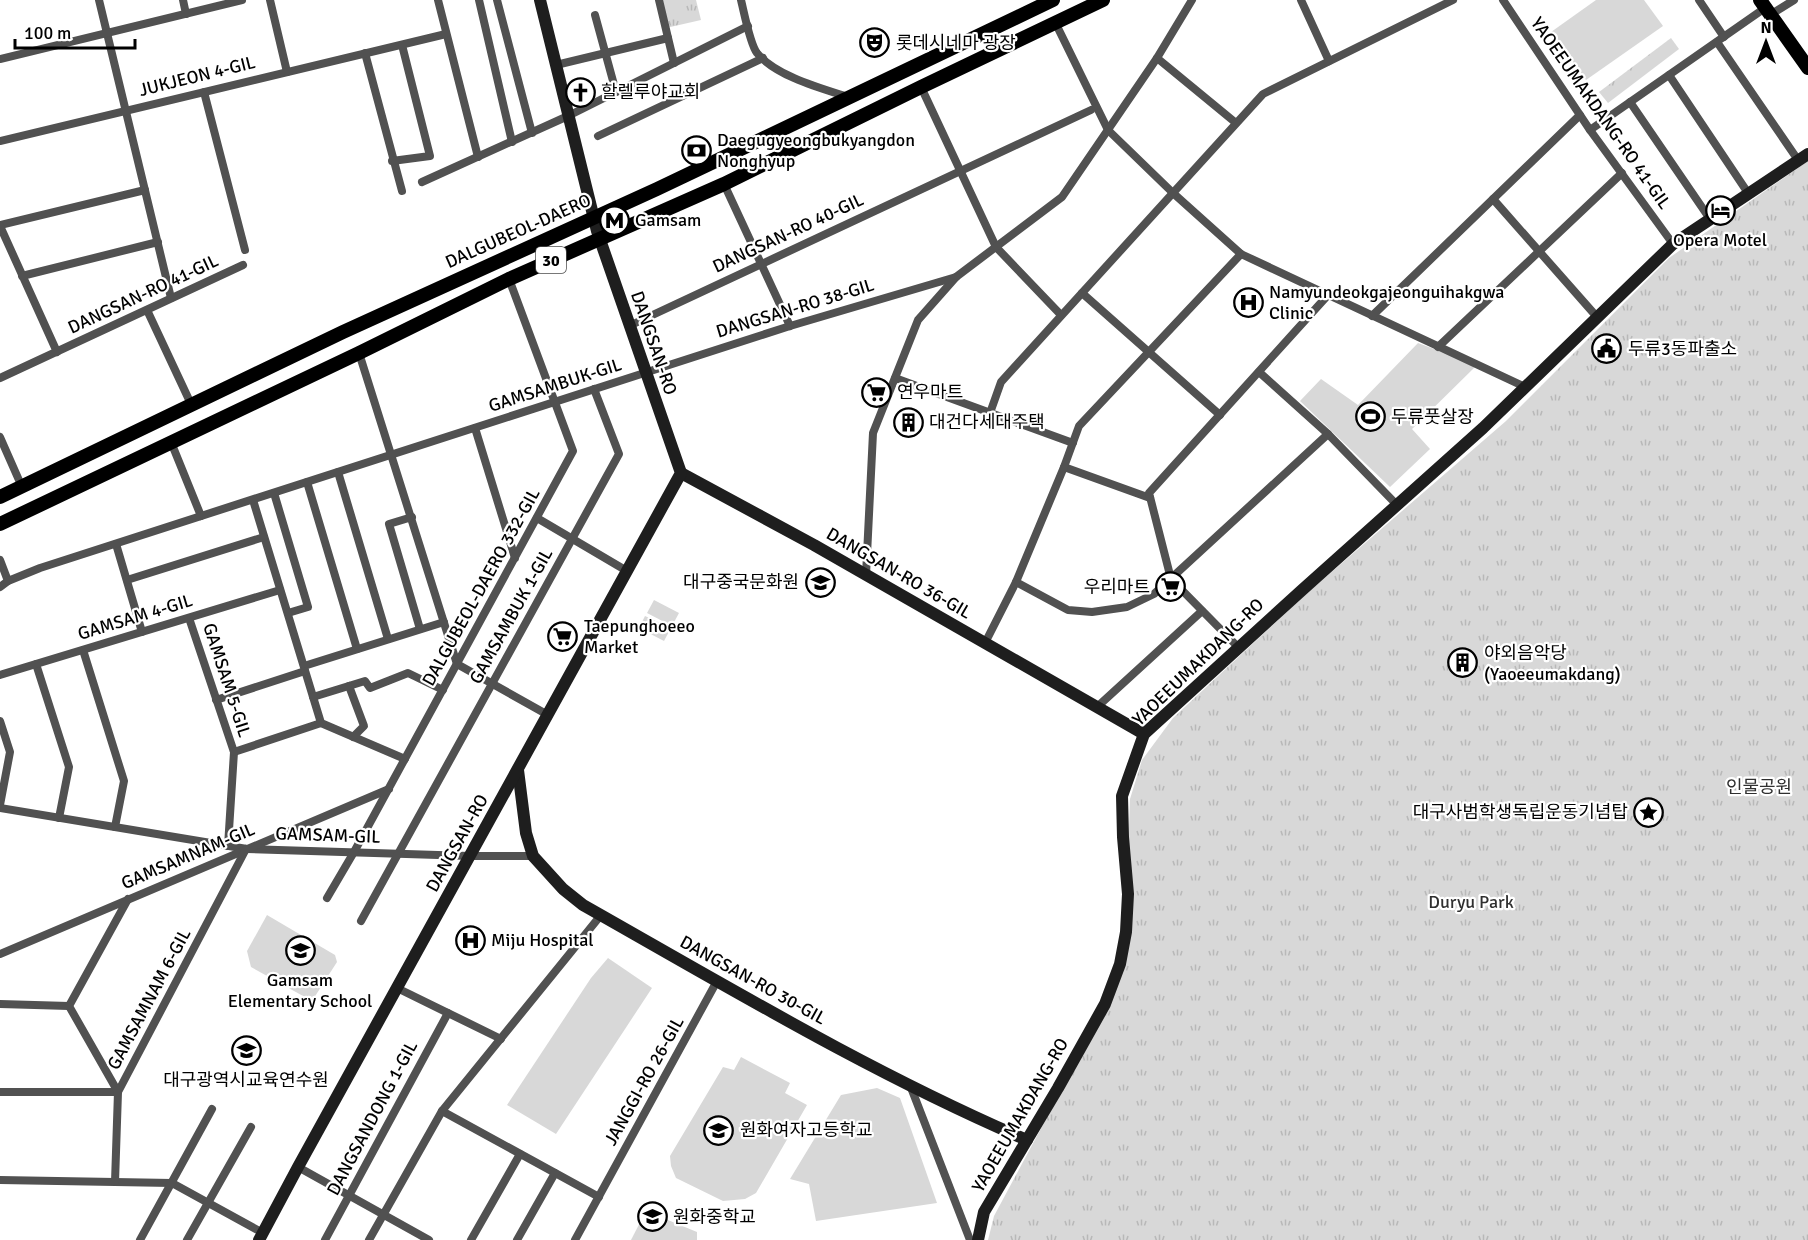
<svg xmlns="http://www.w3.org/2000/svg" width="1808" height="1240" font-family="Signika,'Noto Sans KR',sans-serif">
	<defs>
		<pattern id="park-tufts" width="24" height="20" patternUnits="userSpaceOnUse" patternTransform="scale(1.5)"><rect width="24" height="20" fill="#d8d8d8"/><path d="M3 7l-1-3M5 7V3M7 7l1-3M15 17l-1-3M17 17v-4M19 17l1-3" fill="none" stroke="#b8b8b8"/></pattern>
	</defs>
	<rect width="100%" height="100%" fill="#fff"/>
	<g fill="#d8d8d8">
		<polygon points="1596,0 1644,0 1663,26 1586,80 1551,32"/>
		<polygon points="1418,343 1477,365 1412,429 1430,449 1390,487 1300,401 1321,379 1358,405"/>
		<polygon points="654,600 679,613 672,626 647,613"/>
		<polygon points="645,616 671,628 664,641 639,628"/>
		<polygon points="267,915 335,955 337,962 312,1001 251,967 247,951"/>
		<polygon points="608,958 652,988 556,1134 507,1105 591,978"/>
		<polygon points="741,1057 790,1083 785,1093 807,1105 756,1193 745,1199 723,1201 676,1178 671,1166 670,1156 723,1067 734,1070"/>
		<polygon points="877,1088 900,1098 937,1203 816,1221 809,1184 790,1179 841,1095"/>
		<polygon points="646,1211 697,1232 697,1240 631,1240"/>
	</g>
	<g fill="url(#park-tufts)">
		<polygon points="659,0 696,0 701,20 666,28"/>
		<polygon points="1671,38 1679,49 1608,103 1599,92"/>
		<polygon points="1808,161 1808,1240 988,1240 994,1216 1059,1095 1124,967 1130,799 1142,760 1173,718 1305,595 1506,421 1669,258"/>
	</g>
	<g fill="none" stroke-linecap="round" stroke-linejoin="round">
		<g stroke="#515151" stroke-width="8">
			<polyline points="99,0 171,298"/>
			<polyline points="183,0 186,14"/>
			<polyline points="270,0 287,72"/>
			<polyline points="438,0 478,157"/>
			<polyline points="479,0 512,142"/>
			<polyline points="497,0 532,133"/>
			<polyline points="659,0 674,63"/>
			<path d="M 741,0 C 744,12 750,44 757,53 C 776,76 820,88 848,97"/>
			<polyline points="1301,0 1329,61"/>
			<polyline points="1503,0 1590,130 1673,244"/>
			<polyline points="1699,0 1724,37"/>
			<polyline points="595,15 616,92"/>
			<polyline points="1770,15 1794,0"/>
			<polyline points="1055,22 1108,130 1173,193 1241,254 1525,387"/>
			<polyline points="1717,42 1798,160"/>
			<polyline points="365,53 402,191"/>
			<polyline points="1157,58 1236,123"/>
			<polyline points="0,59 242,0"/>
			<polyline points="556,65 668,38"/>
			<polyline points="1669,75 1748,193"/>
			<polyline points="921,87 996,247 1061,315"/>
			<polyline points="204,92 245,250"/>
			<polyline points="1630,102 1710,219"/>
			<polyline points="1590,130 1765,8"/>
			<polyline points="598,136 763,58"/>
			<polyline points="0,141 446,34"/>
			<polyline points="392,161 430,156 402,45"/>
			<polyline points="422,182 568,116 748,26"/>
			<polyline points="724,184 790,326"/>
			<polyline points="1493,199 1597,317"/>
			<polyline points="0,225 145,190"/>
			<polyline points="0,226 57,352"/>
			<polyline points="22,276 158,242"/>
			<polyline points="1082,293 1220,415"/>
			<polyline points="147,310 191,404"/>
			<polyline points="1372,316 1580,115"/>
			<polyline points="629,326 1091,110"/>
			<polyline points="1438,347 1622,173"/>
			<polyline points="359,353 457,664 548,715"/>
			<polyline points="1259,372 1328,434 1397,505"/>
			<polyline points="0,378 243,265"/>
			<polyline points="895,378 1073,443"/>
			<polyline points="990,413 1001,382 1263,94 1453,0"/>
			<polyline points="475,428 515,558"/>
			<polyline points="0,437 22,487"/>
			<polyline points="171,442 201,516"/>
			<polyline points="1064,467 1150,498"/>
			<polyline points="338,472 388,639"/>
			<polyline points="307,482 357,649"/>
			<polyline points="274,493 308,607 288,613"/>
			<polyline points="253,500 321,723 405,759"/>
			<polyline points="412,517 389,524 420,629"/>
			<polyline points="537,518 627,571"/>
			<polyline points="116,544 142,632"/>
			<polyline points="0,560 8,581"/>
			<polyline points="866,575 873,433 918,320 956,277 1062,197 1157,58 1192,0"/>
			<polyline points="127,580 264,537"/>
			<polyline points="1016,582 1068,610 1092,612 1127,607 1154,594 1328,434"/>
			<polyline points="0,587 8,581 40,568 790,326 956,277"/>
			<polyline points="189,618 234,752 228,846"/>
			<polyline points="985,643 1016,582 1064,467 1079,426 1241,254"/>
			<polyline points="1239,648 1171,579 1149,493 1328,295"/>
			<polyline points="83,650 124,781 115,827"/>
			<polyline points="36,664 69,767 59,818"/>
			<polyline points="304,666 444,622"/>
			<polyline points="0,675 280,590"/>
			<polyline points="349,686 364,726 353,737"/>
			<polyline points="313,697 365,681 370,688 408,673 443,690"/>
			<polyline points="216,700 305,671"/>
			<polyline points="1097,707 1202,611"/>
			<polyline points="0,721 10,752 0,805"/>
			<polyline points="234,752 321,723"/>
			<polyline points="0,808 247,849 470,856 533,856"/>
			<polyline points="327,898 354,852 573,451 509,279"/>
			<polyline points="361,921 619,454 594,389"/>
			<polyline points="0,954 389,789"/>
			<polyline points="397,988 501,1039"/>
			<polyline points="0,1004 69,1006"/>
			<polyline points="910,1085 970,1240"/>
			<polyline points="0,1092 118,1092 246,849"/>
			<polyline points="442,1111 599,1197"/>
			<polyline points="298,1167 429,1240"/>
			<polyline points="0,1180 172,1183 263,1233"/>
			<polyline points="115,1182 118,1092 69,1006 128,899"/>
			<polyline points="140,1240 212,1109"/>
			<polyline points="187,1240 251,1127"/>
			<polyline points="325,1240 448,1013"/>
			<polyline points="369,1240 442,1111 601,915"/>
			<polyline points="471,1240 520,1154"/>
			<polyline points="517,1240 555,1173"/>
			<polyline points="575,1240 717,981"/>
		</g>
		<g stroke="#1e1e1e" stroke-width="12">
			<polyline points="681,473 814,545 1144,734"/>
			<path d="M 518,770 L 526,833 L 533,856 L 563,889 L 583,905 C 728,987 873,1074 1027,1140"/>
			<polyline points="259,1240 298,1167 681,473 597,231 540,0"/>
			<polyline points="978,1240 984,1212 1058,1088 1105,1004 1120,964 1126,932 1128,894 1123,837 1122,796 1144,734 1301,591 1483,428 1673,244 1808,154"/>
		</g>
		<g stroke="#000" stroke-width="14">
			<polyline points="1760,0 1808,68"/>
			<polyline points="0,497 343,332 657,189 1053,0"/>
			<polyline points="0,524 359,353 509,279 724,184 921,87 1103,0"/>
		</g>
	</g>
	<defs>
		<symbol id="theatre-ring" viewBox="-11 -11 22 22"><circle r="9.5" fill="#fff" stroke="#000" stroke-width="1.5"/><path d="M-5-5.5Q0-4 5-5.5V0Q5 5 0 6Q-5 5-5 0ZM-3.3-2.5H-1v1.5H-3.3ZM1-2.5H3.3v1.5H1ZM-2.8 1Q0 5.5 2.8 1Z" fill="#000"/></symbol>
		<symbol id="church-ring" viewBox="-11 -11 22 22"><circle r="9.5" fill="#fff" stroke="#000" stroke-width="1.5"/><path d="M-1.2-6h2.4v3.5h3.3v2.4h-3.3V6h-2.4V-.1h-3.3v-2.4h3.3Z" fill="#000"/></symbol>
		<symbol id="bank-ring" viewBox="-11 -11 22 22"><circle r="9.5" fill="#fff" stroke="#000" stroke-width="1.5"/><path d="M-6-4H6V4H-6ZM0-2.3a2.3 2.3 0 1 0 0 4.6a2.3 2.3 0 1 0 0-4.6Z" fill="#000"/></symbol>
		<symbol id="hotel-ring" viewBox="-11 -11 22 22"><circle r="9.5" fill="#fff" stroke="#000" stroke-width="1.5"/><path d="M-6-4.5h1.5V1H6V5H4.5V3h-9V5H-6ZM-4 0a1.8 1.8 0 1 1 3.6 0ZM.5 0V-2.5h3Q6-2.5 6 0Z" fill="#000"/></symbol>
		<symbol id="metro-ring" viewBox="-11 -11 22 22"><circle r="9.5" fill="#fff" stroke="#000" stroke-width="1.5"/><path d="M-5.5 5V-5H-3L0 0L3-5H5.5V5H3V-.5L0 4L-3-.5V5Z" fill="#000"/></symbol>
		<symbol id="hospital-ring" viewBox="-11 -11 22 22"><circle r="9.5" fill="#fff" stroke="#000" stroke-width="1.5"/><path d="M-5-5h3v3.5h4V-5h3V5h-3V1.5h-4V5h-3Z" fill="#000"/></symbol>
		<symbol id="civic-ring" viewBox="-11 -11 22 22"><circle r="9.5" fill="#fff" stroke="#000" stroke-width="1.5"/><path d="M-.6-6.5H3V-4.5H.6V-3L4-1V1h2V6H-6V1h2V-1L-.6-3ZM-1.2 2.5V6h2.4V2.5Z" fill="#000"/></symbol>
		<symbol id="supermarket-ring" viewBox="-11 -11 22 22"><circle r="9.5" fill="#fff" stroke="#000" stroke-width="1.5"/><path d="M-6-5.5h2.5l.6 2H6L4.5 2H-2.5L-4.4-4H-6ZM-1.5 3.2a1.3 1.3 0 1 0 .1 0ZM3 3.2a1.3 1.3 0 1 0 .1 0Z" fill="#000"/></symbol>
		<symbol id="stadium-ring" viewBox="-11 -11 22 22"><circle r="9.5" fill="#fff" stroke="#000" stroke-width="1.5"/><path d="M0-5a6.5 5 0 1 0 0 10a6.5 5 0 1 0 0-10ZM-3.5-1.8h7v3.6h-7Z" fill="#000"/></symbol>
		<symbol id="building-ring" viewBox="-11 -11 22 22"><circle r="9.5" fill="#fff" stroke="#000" stroke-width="1.5"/><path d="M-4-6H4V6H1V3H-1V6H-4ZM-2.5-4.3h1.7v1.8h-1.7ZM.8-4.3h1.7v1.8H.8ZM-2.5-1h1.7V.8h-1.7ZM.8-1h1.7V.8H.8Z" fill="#000"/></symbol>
		<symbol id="school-ring" viewBox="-11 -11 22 22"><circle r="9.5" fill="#fff" stroke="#000" stroke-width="1.5"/><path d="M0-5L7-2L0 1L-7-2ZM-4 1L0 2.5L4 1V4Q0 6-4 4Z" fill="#000"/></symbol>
		<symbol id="sight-ring" viewBox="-11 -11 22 22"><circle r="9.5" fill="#fff" stroke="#000" stroke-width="1.5"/><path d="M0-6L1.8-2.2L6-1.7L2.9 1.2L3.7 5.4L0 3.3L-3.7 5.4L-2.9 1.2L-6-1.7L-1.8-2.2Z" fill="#000"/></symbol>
	</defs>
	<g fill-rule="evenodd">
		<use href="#theatre-ring" x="858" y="26" width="33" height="33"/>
		<use href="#church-ring" x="564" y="76" width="33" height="33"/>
		<use href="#bank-ring" x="680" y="134" width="33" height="33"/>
		<use href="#hotel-ring" x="1704" y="194" width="33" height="33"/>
		<use href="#metro-ring" x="598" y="204" width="33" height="33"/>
		<use href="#hospital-ring" x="1232" y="286" width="33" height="33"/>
		<use href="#civic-ring" x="1590" y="332" width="33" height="33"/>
		<use href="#supermarket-ring" x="860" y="376" width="33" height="33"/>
		<use href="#stadium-ring" x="1354" y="400" width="33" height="33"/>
		<use href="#building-ring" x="892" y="406" width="33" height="33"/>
		<use href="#school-ring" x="804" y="566" width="33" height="33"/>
		<use href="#supermarket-ring" x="1154" y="570" width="33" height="33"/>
		<use href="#supermarket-ring" x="546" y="620" width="33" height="33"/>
		<use href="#building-ring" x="1446" y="646" width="33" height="33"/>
		<use href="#sight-ring" x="1632" y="796" width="33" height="33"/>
		<use href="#hospital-ring" x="454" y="924" width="33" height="33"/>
		<use href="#school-ring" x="284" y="934" width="33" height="33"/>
		<use href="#school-ring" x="230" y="1034" width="33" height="33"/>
		<use href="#school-ring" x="702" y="1114" width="33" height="33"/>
		<use href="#school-ring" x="636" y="1200" width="33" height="33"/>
	</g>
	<g text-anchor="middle" stroke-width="4.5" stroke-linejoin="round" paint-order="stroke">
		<rect fill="#fff" stroke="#4c4c4c" stroke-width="1.5" x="536" y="247" width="30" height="26" rx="4.5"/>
		<g font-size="16" font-weight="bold" fill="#000">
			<text x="551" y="266">30</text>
		</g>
		<g font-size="18" fill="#000" stroke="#fff" text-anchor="start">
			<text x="896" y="49">롯데시네마 광장</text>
			<text x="601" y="98">할렐루야교회</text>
			<text x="717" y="146">Daegugyeongbukyangdon<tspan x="717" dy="21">Nonghyup</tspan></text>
			<text x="635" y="226">Gamsam</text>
			<text x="1720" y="246" text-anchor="middle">Opera Motel</text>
			<text x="1269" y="298">Namyundeokgajeonguihakgwa<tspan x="1269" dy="21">Clinic</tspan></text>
			<text x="1628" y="355">두류3동파출소</text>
			<text x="897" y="398">연우마트</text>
			<text x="1391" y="423">두류풋살장</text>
			<text x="929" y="428">대건다세대주택</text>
			<text x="799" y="588" text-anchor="end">대구중국문화원</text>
			<text x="1150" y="593" text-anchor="end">우리마트</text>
			<text x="584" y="632">Taepunghoeeo<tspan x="584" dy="21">Market</tspan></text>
			<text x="1484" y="659">야외음악당<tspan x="1484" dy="21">(Yaoeeumakdang)</tspan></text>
			<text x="1628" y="818" text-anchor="end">대구사범학생독립운동기념탑</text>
			<text x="491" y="946">Miju Hospital</text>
			<text x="300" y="986" text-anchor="middle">Gamsam<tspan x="300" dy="21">Elementary School</tspan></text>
			<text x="246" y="1086" text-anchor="middle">대구광역시교육연수원</text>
			<text x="740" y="1136">원화여자고등학교</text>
			<text x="673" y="1223">원화중학교</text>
		</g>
		<g font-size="18" fill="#000" stroke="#fff">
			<text transform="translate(197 76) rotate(-14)" y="6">JUKJEON 4-GIL</text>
			<text transform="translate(1601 113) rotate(55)" y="6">YAOEEUMAKDANG-RO 41-GIL</text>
			<text transform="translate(518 231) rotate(-24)" y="6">DALGUBEOL-DAERO</text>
			<text transform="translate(788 233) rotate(-25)" y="6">DANGSAN-RO 40-GIL</text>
			<text transform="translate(143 294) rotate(-25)" y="6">DANGSAN-RO 41-GIL</text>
			<text transform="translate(795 308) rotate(-17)" y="6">DANGSAN-RO 38-GIL</text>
			<text transform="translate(654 343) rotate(71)" y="6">DANGSAN-RO</text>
			<text transform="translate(555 385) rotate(-18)" y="6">GAMSAMBUK-GIL</text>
			<text transform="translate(899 573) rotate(30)" y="6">DANGSAN-RO 36-GIL</text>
			<text transform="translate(481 587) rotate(-61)" y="6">DALGUBEOL-DAERO 332-GIL</text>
			<text transform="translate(511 616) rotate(-61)" y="6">GAMSAMBUK 1-GIL</text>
			<text transform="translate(135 617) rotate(-17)" y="6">GAMSAM 4-GIL</text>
			<text transform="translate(1198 662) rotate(-44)" y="6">YAOEEUMAKDANG-RO</text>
			<text transform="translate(227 680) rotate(72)" y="6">GAMSAM 5-GIL</text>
			<text transform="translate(328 835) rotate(2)" y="6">GAMSAM-GIL</text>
			<text transform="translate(457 843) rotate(-61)" y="6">DANGSAN-RO</text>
			<text transform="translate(188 856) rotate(-23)" y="6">GAMSAMNAM-GIL</text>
			<text transform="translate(753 980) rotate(29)" y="6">DANGSAN-RO 30-GIL</text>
			<text transform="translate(149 999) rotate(-62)" y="6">GAMSAMNAM 6-GIL</text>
			<text transform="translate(644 1081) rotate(-61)" y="6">JANGGI-RO 26-GIL</text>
			<text transform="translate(1020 1115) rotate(-60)" y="6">YAOEEUMAKDANG-RO</text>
			<text transform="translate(372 1118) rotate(-62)" y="6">DANGSANDONG 1-GIL</text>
		</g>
		<g font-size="18" fill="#2f2f2f" stroke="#fff">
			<text x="1759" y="793">인물공원</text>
			<text x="1471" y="908">Duryu Park</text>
		</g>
	</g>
	<g transform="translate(1766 42)" stroke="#ffffff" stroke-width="4.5" paint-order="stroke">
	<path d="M0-4.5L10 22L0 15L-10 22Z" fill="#000000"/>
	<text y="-9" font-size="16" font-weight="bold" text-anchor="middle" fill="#000000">N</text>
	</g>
	<path d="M15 39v9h120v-9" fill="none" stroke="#000000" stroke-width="3"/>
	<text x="24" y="39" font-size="18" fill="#000000" stroke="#ffffff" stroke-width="4.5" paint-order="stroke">100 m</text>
</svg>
